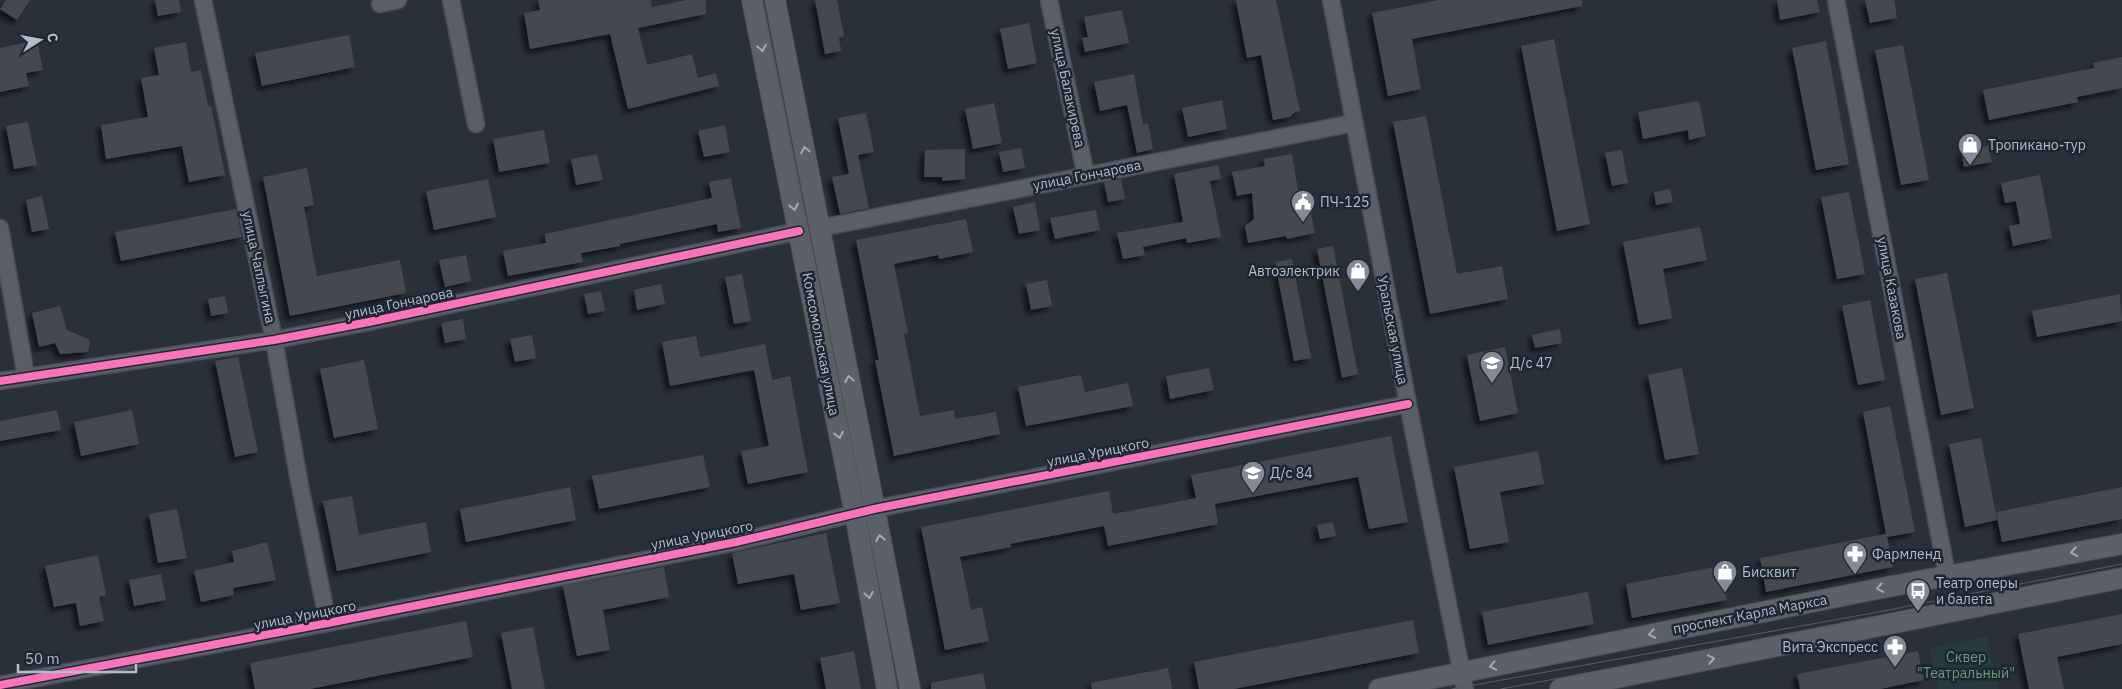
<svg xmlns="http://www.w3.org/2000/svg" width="2122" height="689" font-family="'IBM Plex Sans',sans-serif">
	<defs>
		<filter id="shadow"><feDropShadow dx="-4.5" dy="4.5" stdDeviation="2.5" flood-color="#0009"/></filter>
	</defs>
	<rect width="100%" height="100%" fill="#2a3038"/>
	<polygon fill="#273a3e" points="1987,636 1998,689 1938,689 1930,648"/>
	<g fill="#444950" filter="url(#shadow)">
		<polygon points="6,0 30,0 17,20 0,9"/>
		<polygon points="155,0 179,0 181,12 158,16"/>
		<polygon points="538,0 651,0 652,7 686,0 706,0 706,14 638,28 647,65 692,54 698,78 716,73 719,86 628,109 610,34 530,49 524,13 540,10"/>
		<polygon points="815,0 837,0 844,36 839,38 841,51 825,54"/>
		<polygon points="1236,0 1276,0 1300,111 1295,112 1290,117 1273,120 1261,55 1247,58"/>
		<polygon points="1439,0 1582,0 1582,6 1412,39 1421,89 1388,96 1372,13"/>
		<polygon points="1777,0 1817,0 1820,12 1780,20"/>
		<polygon points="1865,0 1894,0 1897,18 1870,23"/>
		<polygon points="1122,10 1129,43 1085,52 1082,38 1088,37 1084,17"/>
		<polygon points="1029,23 1037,63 1008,69 1000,29"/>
		<polygon points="349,35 355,67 262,86 255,53"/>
		<polygon points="1554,39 1590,224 1557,231 1521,46"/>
		<polygon points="37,40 43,70 26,73 29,86 0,92 0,48"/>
		<polygon points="1826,41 1849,164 1816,170 1792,48"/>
		<polygon points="186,42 191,72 201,70 208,106 211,106 225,175 189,182 182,146 106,159 101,125 148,117 141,78 159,75 154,48"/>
		<polygon points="1903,45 1929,180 1901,185 1875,50"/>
		<polygon points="2122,57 2122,88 2077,97 2078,102 1989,120 1983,90 2094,68 2093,63"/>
		<polygon points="1134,74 1143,124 1148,123 1153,149 1137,153 1127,105 1100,111 1094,82"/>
		<polygon points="1222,100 1227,129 1188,137 1182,108"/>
		<polygon points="1699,101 1706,136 1689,140 1688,130 1643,139 1638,112"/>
		<polygon points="994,103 1002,143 973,149 965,109"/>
		<polygon points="866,113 874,152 858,155 869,208 840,214 832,177 849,174 838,118"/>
		<polygon points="1426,116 1457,274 1502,266 1508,299 1430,314 1393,122"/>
		<polygon points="28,122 37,165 14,169 6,126"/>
		<polygon points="725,125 730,152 704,157 698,131"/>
		<polygon points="544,130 550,163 499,172 493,139"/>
		<polygon points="1988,146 1992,162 1964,167 1961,151"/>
		<polygon points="1021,148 1025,168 1003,172 999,152"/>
		<polygon points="965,149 965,179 942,181 942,177 924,177 925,150"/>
		<polygon points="1622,150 1628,183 1612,186 1605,153"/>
		<polygon points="597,154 603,180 576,185 571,159"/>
		<polygon points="1292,154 1301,209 1311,213 1315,233 1287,239 1286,236 1248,243 1245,226 1254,219 1252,193 1237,196 1232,172 1265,166 1263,159"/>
		<polygon points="1218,165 1221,179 1210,181 1221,237 1187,243 1186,238 1143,247 1145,255 1123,259 1117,233 1183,222 1174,174"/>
		<polygon points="307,168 314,205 304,207 317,276 400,260 406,293 290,316 263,177"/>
		<polygon points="2040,175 2052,238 2013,246 2009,226 2020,224 2016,201 2005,203 2001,183"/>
		<polygon points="731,178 741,228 718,232 717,224 620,244 620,246 581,253 583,262 508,276 503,251 546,243 545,234 712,198 709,182"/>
		<polygon points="488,179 496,217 434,230 426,191"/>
		<polygon points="1121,179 1125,199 1108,202 1104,182"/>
		<polygon points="1670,189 1673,202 1656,205 1654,192"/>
		<polygon points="1849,192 1865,274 1837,279 1821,197"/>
		<polygon points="42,196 49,229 32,232 26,200"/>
		<polygon points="1035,202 1040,230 1019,234 1013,207"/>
		<polygon points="236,209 242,237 121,261 115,232"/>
		<polygon points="1096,210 1100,230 1055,239 1050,218"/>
		<polygon points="966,219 973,252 939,259 938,255 894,264 908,333 904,334 920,416 954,410 955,419 996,412 1000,434 894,456 875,360 879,360 856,240"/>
		<polygon points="1700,227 1707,260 1663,269 1672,318 1639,325 1623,242"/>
		<polygon points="1333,246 1358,374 1342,378 1317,249"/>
		<polygon points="466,255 471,281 445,287 439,260"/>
		<polygon points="1292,259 1311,358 1294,361 1275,262"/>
		<polygon points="1947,273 1974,408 1941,415 1915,279"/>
		<polygon points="742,274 751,321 734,324 725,277"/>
		<polygon points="1047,280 1052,306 1031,310 1026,284"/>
		<polygon points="661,284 665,304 637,310 634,290"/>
		<polygon points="601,291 605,311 588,314 584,294"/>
		<polygon points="2120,294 2122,321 2037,337 2032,311"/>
		<polygon points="225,296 228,313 211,316 208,299"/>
		<polygon points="1870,300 1885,380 1858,385 1842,306"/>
		<polygon points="60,306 67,330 90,340 88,352 60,354 55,343 39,347 32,313"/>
		<polygon points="463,319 466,339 445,343 441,323"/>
		<polygon points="1560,329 1562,343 1535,348 1532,335"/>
		<polygon points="532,335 536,358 515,362 510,339"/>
		<polygon points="696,336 700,357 765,344 772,380 790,376 808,472 748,484 741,451 769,446 754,370 670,386 662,342"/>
		<polygon points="1505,347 1518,413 1480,421 1467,355"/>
		<polygon points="238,357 258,452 235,457 215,361"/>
		<polygon points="364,360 378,429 334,438 320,369"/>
		<polygon points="1209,368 1214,390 1170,399 1166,376"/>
		<polygon points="1682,368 1699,454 1665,460 1648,375"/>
		<polygon points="1081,375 1085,392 1128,383 1133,406 1026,426 1018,387"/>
		<polygon points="1890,406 1915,532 1887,537 1893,567 1766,592 1760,558 1886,534 1863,412"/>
		<polygon points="57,410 61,430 0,441 0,421"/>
		<polygon points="132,410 139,444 81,456 74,422"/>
		<polygon points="1391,436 1408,522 1369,529 1358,477 1215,504 1218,524 1108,546 1104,526 1010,544 1011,547 960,557 971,610 982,607 989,641 945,650 921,527 1109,491 1113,514 1196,498 1191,475"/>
		<polygon points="1981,438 1997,520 1965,527 1949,444"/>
		<polygon points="1538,451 1544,484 1500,492 1509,542 1470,549 1454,467"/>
		<polygon points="703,455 710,487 599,509 592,476"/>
		<polygon points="570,487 576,520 466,542 460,509"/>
		<polygon points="2122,487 2122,519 2002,542 1996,512"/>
		<polygon points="352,496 359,535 426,522 431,552 337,571 323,501"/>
		<polygon points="177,509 187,558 158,563 149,514"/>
		<polygon points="1333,522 1336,536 1320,539 1317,525"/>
		<polygon points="826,533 840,603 801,610 794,574 738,584 732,553"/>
		<polygon points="267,542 276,580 233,588 234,595 201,602 194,571 234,562 232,551"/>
		<polygon points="98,555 106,595 99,597 104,621 80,626 76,603 54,607 45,566"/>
		<polygon points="1720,566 1727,600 1632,618 1626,584"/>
		<polygon points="664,567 669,597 603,610 610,650 577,656 563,586"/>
		<polygon points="161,574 166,600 134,606 129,580"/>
		<polygon points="1588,592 1594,624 1488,645 1482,612"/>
		<polygon points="2122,614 2122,644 2057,657 2064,689 2029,689 2018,634"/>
		<polygon points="1413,620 1419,653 1234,689 1199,689 1194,662"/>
		<polygon points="466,621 473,657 310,689 255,689 250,663"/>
		<polygon points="533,627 545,689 512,689 501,633"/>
		<polygon points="854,651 861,689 826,689 820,658"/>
		<polygon points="1918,651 1924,680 1880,689 1800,689 1797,674"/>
		<polygon points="1168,668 1172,689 1092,689 1091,683"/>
		<polygon points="983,673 986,689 931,689 931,683"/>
	</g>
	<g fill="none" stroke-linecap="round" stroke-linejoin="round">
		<defs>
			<g id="minor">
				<polyline points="203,0 274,340 300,486 328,623"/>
				<polyline points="451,0 476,124"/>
				<polyline points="1049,0 1086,176"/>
				<polyline points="1331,0 1408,404 1465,689"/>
				<polyline points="1836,0 1947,575"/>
				<polyline points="380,4 398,0"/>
				<polyline points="0,228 26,376"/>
				<polyline points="820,228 1354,123"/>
				<polyline points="0,381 274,340 369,322 799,231"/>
				<polyline points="0,685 328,623 736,542 874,509 1408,404"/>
			</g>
			<g id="major">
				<polyline points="752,0 855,514 887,689"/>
				<polyline points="775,0 910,689"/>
				<polyline points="1379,689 1887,587 2122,544"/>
				<polyline points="1560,689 2122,578"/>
			</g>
		</defs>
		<use href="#minor" stroke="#484c53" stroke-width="19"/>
		<use href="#major" stroke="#484c55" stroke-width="22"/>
		<use href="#minor" stroke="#5a5e66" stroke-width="16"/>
		<use href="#major" stroke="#5c6168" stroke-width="20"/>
		<g stroke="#595d64" stroke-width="1">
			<polyline points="762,0 895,689"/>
			<polyline points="1452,689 1873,613 2122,564"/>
			<polyline points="1501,689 2122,573"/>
		</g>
		<defs>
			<g id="cycleway">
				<polyline points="0,381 274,340 369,322 799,231"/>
				<polyline points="0,685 328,623 736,542 874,509 1408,404"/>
			</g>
		</defs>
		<use href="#cycleway" stroke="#1d2633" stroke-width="11"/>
		<use href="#cycleway" stroke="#fb73b8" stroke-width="8"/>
	</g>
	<defs><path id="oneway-chevron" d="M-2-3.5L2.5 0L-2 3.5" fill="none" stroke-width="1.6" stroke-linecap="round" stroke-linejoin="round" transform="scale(1.25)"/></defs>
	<g stroke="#a2aab6">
		<use href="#oneway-chevron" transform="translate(762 48) rotate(79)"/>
		<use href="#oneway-chevron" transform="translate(805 150) rotate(-101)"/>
		<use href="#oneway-chevron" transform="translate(794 207) rotate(79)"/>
		<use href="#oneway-chevron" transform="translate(849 379) rotate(-101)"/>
		<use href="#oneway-chevron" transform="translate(839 435) rotate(79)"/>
		<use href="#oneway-chevron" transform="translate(880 538) rotate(-101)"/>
		<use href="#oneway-chevron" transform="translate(2074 552) rotate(170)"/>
		<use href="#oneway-chevron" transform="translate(1880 588) rotate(169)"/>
		<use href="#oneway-chevron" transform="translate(869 595) rotate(80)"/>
		<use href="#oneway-chevron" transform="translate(1652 634) rotate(169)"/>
		<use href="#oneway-chevron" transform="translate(1711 659) rotate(-11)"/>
		<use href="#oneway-chevron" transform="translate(1493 666) rotate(168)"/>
	</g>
	<defs>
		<symbol id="shop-pin" viewBox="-11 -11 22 30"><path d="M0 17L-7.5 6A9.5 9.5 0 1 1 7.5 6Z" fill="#848b96" stroke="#1d2633"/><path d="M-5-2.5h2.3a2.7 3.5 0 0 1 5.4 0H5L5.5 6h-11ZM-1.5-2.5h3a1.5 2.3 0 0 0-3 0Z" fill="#fff"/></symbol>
		<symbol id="civic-pin" viewBox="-11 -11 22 30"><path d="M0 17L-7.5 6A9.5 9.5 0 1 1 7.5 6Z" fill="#848b96" stroke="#1d2633"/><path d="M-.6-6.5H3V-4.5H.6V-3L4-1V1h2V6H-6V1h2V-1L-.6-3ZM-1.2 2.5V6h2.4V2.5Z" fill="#fff"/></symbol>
		<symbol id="school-pin" viewBox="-11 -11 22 30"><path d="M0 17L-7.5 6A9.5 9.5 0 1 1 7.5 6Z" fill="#848b96" stroke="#1d2633"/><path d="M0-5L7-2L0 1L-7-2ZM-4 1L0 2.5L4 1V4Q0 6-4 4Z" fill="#fff"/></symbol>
		<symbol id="pharmacy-pin" viewBox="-11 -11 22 30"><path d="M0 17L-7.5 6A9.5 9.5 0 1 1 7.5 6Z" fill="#848b96" stroke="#1d2633"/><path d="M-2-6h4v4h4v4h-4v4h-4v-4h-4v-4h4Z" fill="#fff"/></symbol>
		<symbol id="bus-pin" viewBox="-11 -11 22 30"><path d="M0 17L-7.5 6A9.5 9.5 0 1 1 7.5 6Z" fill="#848b96" stroke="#1d2633"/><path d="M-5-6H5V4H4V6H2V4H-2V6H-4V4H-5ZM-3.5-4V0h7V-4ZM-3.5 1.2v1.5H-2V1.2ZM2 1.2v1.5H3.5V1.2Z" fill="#fff"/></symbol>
	</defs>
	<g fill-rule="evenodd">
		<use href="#shop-pin" x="1956" y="131" width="28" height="38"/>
		<use href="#civic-pin" x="1289" y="188" width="28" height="38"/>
		<use href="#shop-pin" x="1344" y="257" width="28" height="38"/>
		<use href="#school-pin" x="1478" y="349" width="28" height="38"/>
		<use href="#school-pin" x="1239" y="459" width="28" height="38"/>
		<use href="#pharmacy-pin" x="1841" y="540" width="28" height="38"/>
		<use href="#shop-pin" x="1711" y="558" width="28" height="38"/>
		<use href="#bus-pin" x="1904" y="577" width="28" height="38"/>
		<use href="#pharmacy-pin" x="1881" y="633" width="28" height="38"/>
	</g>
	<g text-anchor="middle" stroke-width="5" stroke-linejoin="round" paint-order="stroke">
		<g font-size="14" fill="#b4bcc9" stroke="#1d2633">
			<text transform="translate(1068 88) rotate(78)" y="5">улица Балакирева</text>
			<text transform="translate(1087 175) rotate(-11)" y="5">улица Гончарова</text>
			<text transform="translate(259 267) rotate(78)" y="5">улица Чаплыгина</text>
			<text transform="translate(1892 288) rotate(79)" y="5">улица Казакова</text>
			<text transform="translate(399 303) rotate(-12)" y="5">улица Гончарова</text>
			<text transform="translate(1393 330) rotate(79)" y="5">Уральская улица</text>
			<text transform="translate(821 344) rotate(79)" y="5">Комсомольская улица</text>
			<text transform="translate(1098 452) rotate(-11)" y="5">улица Урицкого</text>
			<text transform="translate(702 535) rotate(-11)" y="5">улица Урицкого</text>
			<text transform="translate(1750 614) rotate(-11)" y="5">проспект Карла Маркса</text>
			<text transform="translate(305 615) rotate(-11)" y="5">улица Урицкого</text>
		</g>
		<g font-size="14" fill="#b4bcc9" stroke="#1d2633" text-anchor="start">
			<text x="1988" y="150">Тропикано-тур</text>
			<text x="1320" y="207">ПЧ-125</text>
			<text x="1340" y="276" text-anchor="end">Автоэлектрик</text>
			<text x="1510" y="368">Д/с 47</text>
			<text x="1270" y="478">Д/с 84</text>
			<text x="1872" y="559">Фармленд</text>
			<text x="1742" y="577">Бисквит</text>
			<text x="1936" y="588">Театр оперы<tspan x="1936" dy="16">и балета</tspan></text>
			<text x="1878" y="652" text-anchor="end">Вита Экспресс</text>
		</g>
		<g font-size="14" fill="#6b9a76" stroke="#1d2633">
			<text x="1966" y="662">Сквер<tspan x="1966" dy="16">"Театральный"</tspan></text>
		</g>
	</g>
	<g transform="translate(40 40) rotate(79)" stroke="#1d2633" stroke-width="4" paint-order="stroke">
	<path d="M0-4L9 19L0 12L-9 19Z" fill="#b4bcc9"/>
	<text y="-8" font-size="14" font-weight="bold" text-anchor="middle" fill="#b4bcc9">С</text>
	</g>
	<path d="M18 664v8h118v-8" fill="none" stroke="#b4bcc9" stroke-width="2.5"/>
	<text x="25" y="664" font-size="15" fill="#b4bcc9" stroke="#1d2633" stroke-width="4" paint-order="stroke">50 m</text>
</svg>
